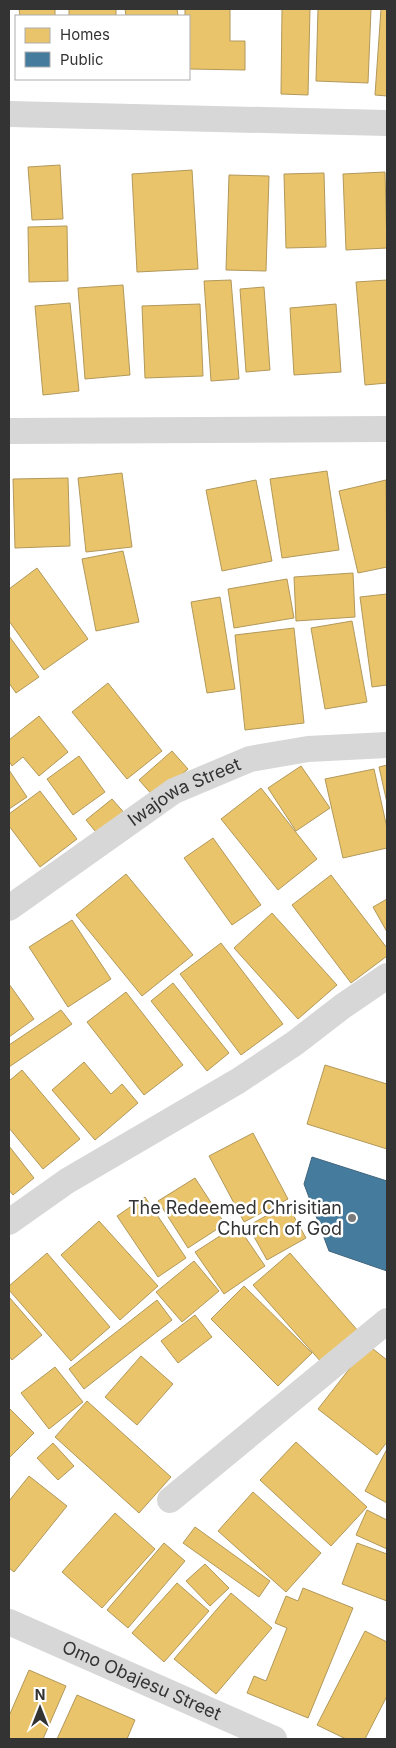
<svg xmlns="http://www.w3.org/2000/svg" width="396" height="1748" font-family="Inter,sans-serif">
	<rect width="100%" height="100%" fill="#fff"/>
	<g fill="#e9c46a" stroke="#b2985a">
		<polygon points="19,9 55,9 55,16 20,16"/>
		<rect x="69" y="9" width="47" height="7"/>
		<polygon points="125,9 177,9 178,16 126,16"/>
		<polygon points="185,9 230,9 230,41 245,41 245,70 189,69 189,16 185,16"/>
		<polygon points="282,9 310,9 308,95 281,94"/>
		<polygon points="318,9 371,9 368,83 316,81"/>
		<polygon points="381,9 387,9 387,96 375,95"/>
		<polygon points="60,165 63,219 32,220 28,167"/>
		<polygon points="192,170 198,269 137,272 132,174"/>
		<polygon points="385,172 387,248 346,250 343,174"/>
		<polygon points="324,173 326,247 286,248 284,174"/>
		<polygon points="229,175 269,176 266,271 226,270"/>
		<polygon points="67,226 68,281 29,282 28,227"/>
		<polygon points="231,280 239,379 211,381 204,281"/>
		<polygon points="387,280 387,383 365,385 356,282"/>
		<polygon points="123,285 130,375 85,379 78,288"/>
		<polygon points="264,287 270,370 246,372 240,289"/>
		<polygon points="70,303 79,391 43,395 35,306"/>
		<polygon points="200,304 203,376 145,378 142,306"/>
		<polygon points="336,304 341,372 294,375 290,308"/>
		<polygon points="327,471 339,550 282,558 270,479"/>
		<polygon points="122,473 132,547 86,552 78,478"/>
		<polygon points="68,478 70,546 15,548 13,479"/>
		<polygon points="256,480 272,561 222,571 206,490"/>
		<polygon points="386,480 387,567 358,573 339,491"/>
		<polygon points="123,551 139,622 96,631 82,559"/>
		<polygon points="37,568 88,639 44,670 9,621 9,589"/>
		<polygon points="353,573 355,617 296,621 294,577"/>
		<polygon points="287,579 294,618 234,628 228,589"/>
		<polygon points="387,594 387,685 372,687 360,597"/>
		<polygon points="220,597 235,689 207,693 191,602"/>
		<polygon points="352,621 367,702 325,709 311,628"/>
		<polygon points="294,628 304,723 245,730 235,635"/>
		<polygon points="9,636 39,677 16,693 9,683"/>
		<polygon points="108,683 162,751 127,779 72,712"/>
		<polygon points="39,716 68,752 39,776 23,757 12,766 9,761 9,740"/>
		<polygon points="172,751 188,769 155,798 139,780"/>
		<polygon points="79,756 105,792 73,815 47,779"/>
		<polygon points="387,765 387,803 379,767"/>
		<polygon points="301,766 330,808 296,831 268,788"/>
		<polygon points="374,769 387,828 387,848 343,858 325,779"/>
		<polygon points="9,770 27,797 9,809"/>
		<polygon points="261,788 317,859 278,890 221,819"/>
		<polygon points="40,791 77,839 40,867 9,826 9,814"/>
		<polygon points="112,799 127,816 100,837 86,820"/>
		<polygon points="213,838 261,905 232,925 184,858"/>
		<polygon points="126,874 193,955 142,996 76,915"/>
		<polygon points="331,875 387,948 387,956 351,983 292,905"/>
		<polygon points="387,899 387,932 373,907"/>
		<polygon points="272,913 337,985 298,1019 234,948"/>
		<polygon points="72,920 111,979 68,1007 29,947"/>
		<polygon points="221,943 283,1024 241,1055 180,974"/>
		<polygon points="173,983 229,1053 207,1071 151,1001"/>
		<polygon points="9,984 34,1019 9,1037"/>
		<polygon points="126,992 183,1065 144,1095 87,1022"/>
		<polygon points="61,1010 72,1024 9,1067 9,1045"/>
		<polygon points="84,1062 111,1094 122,1084 138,1103 95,1140 52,1090"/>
		<polygon points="325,1065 387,1084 387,1149 307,1124"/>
		<polygon points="22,1070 80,1139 43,1169 9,1128 9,1081"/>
		<polygon points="253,1133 288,1199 244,1222 209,1156"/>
		<polygon points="9,1146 34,1178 13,1195 9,1190"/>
		<polygon points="195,1178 225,1224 188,1248 158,1201"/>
		<polygon points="145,1197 186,1258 158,1277 117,1216"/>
		<polygon points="287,1204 306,1238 267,1260 248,1226"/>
		<polygon points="99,1221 158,1286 120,1320 61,1255"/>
		<polygon points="237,1225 265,1266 224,1294 195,1252"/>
		<polygon points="47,1253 110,1327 71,1361 9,1290 9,1286"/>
		<polygon points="290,1253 359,1332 322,1363 253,1285"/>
		<polygon points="194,1261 219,1291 182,1322 156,1292"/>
		<polygon points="244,1286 312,1353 278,1386 211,1319"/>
		<polygon points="9,1297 42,1335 12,1360 9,1356"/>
		<polygon points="157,1300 172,1320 84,1389 69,1369"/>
		<polygon points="195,1315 212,1337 178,1363 161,1341"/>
		<polygon points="368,1345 387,1360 387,1442 377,1455 318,1409"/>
		<polygon points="141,1356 173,1384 137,1425 105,1397"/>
		<polygon points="55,1367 83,1402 49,1429 21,1393"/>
		<polygon points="87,1401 171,1477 139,1513 55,1437"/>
		<polygon points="9,1408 34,1433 9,1458"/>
		<polygon points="296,1442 367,1507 331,1546 260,1480"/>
		<polygon points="53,1443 74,1466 58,1480 37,1458"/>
		<polygon points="387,1449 387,1503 365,1491"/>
		<polygon points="29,1476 67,1506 14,1572 9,1568 9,1501"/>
		<polygon points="253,1492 321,1553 286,1592 218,1531"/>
		<polygon points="367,1510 387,1520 387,1549 356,1535"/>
		<polygon points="115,1513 155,1549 102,1608 62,1572"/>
		<polygon points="195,1527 270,1581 259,1597 183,1543"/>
		<polygon points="164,1543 185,1561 128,1628 107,1610"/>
		<polygon points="357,1543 387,1554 387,1601 342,1584"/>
		<polygon points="205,1564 229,1588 210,1606 186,1581"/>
		<polygon points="177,1583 209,1611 164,1662 132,1633"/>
		<polygon points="303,1588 353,1608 308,1718 247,1693 254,1676 266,1681 287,1628 275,1623 286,1596 298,1601"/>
		<polygon points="231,1593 272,1628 216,1694 174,1659"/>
		<polygon points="365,1631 387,1642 387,1696 365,1739 346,1739 317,1725"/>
		<polygon points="29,1670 66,1686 43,1739 9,1739 9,1716"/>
		<polygon points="77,1695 135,1720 127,1739 57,1739"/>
	</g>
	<polygon fill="#457b9d" stroke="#40657d" points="312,1157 387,1181 387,1271 329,1251 304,1184"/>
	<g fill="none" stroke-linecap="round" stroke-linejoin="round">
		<g stroke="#d7d7d7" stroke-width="26">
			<polyline points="9,114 387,123"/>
			<polyline points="9,431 387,429"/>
			<path id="s1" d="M 9,908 L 174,791 L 250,759 L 308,749 L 387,745"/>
			<polyline points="9,1222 67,1181 238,1081 295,1043 343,1006 387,976"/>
			<polyline points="170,1500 387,1321"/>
			<path id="s2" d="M 9,1622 L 274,1739"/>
		</g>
	</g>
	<circle fill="#7a7a7a" stroke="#fff" stroke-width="2" cx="352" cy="1218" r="5"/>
	<g text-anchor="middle" stroke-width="5" stroke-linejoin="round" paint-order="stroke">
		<g font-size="18" fill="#333" stroke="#fff">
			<text dy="6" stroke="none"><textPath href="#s1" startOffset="211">Iwajowa Street</textPath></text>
			<text dy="6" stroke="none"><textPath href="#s2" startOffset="145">Omo Obajesu Street</textPath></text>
		</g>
		<g font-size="18" fill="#333" stroke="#fff" text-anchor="end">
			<text x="342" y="1214">The Redeemed Chrisitian<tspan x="342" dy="21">Church of God</tspan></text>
		</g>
	</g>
	<rect width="396" height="1748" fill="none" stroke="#333333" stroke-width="20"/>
	<rect x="15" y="15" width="175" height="65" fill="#ffffff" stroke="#adadad"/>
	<rect x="25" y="28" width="25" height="15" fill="#e9c46a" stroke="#adadad"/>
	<text x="60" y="40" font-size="15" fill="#333333">Homes</text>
	<rect x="25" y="52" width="25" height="15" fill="#457b9d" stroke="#adadad"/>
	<text x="60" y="65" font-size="15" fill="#333333">Public</text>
	<g transform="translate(40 1708)" stroke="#ffffff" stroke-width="4" paint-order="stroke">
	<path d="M0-4L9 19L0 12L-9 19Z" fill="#333333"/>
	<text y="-8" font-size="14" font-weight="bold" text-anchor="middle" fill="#333333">N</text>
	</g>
</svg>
